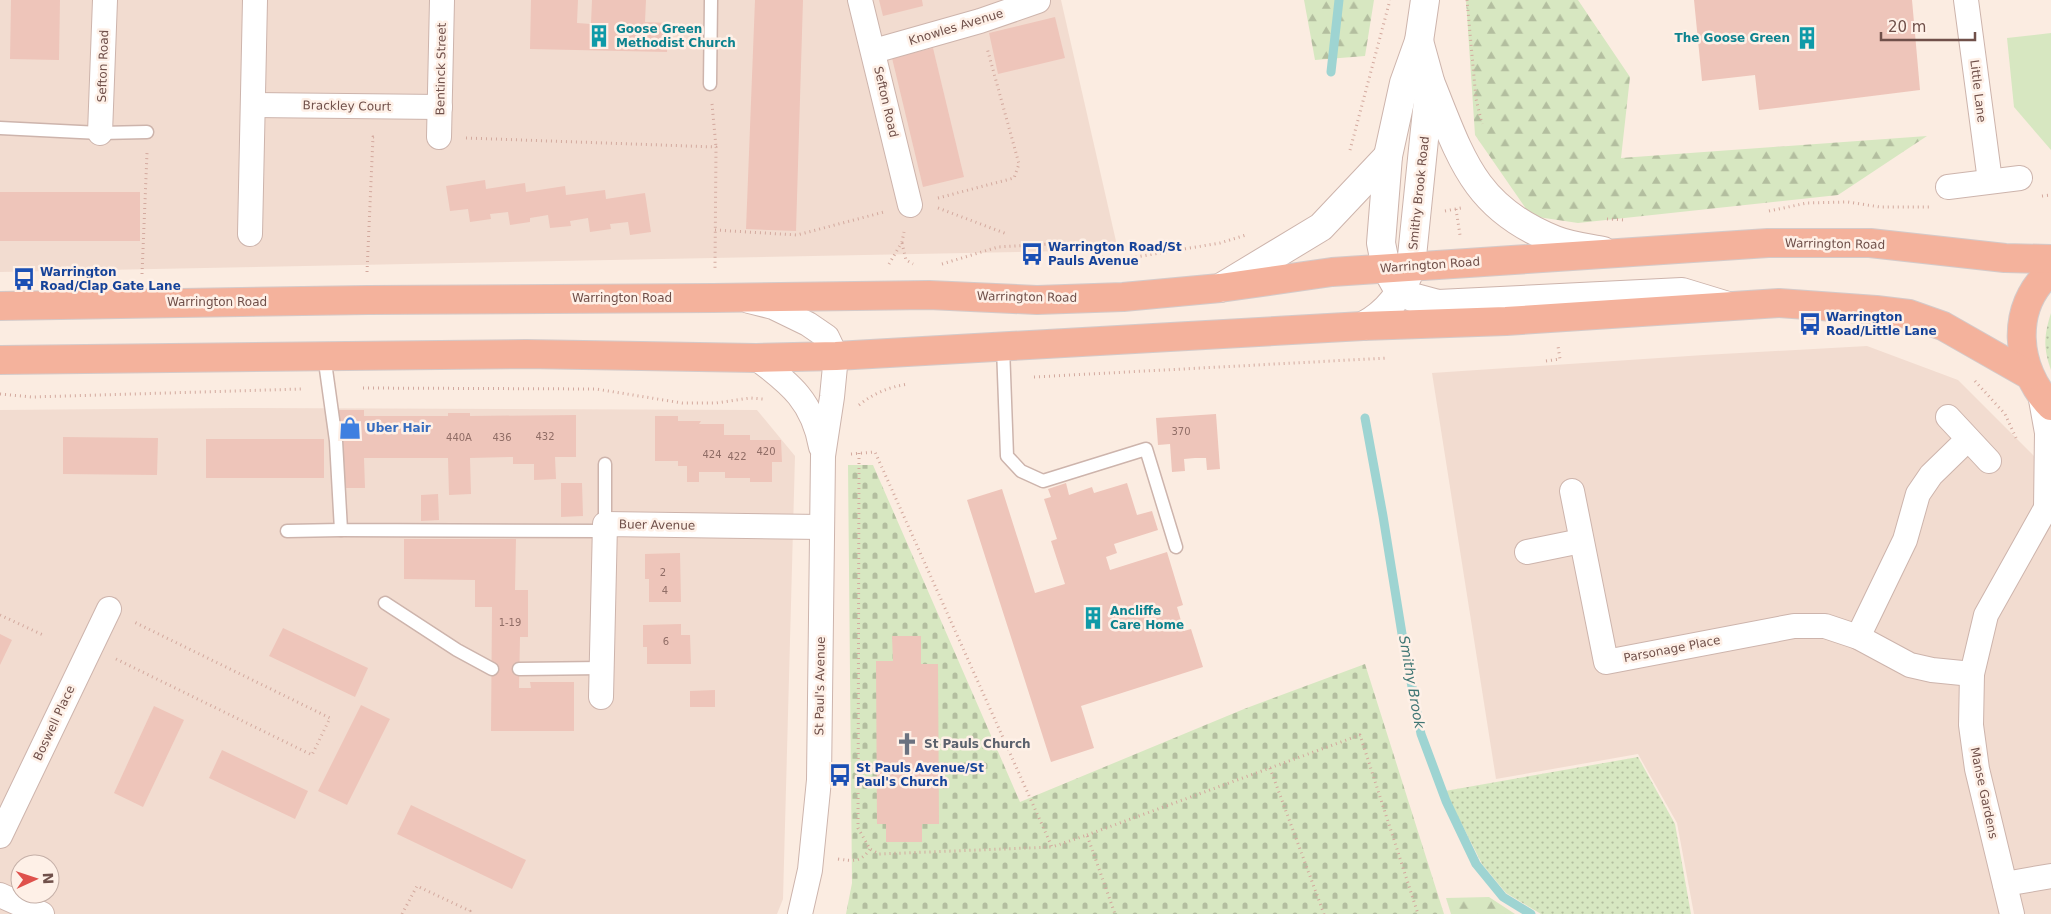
<svg xmlns="http://www.w3.org/2000/svg" width="2051" height="914" font-family="'DejaVu Sans',sans-serif">
	<defs>
		<pattern id="grass-dots" width="8" height="8" patternUnits="userSpaceOnUse" patternTransform="scale(1.25)"><rect width="8" height="8" fill="#d7e7c1"/><path d="M2 2h.1M6 6h.1" fill="none" stroke="#b3be9f" stroke-width="1.8" stroke-linecap="round"/></pattern>
		<pattern id="forest-firs" width="22" height="20" patternUnits="userSpaceOnUse" patternTransform="scale(1.25)"><rect width="22" height="20" fill="#d7e7c1"/><path d="M5 1l3.5 6h-7zM16 11l3.5 6h-7z" fill="#b3be9f"/></pattern>
		<pattern id="cemetery-stones" width="16" height="16" patternUnits="userSpaceOnUse" patternTransform="scale(1.25)"><rect width="16" height="16" fill="#d7e7c1"/><path d="M2 7V4a2 2 0 0 1 4 0v3zM10 15v-3a2 2 0 0 1 4 0v3z" fill="#b3be9f"/></pattern>
	</defs>
	<rect width="100%" height="100%" fill="#fbece1"/>
	<g fill="#f2dcd0" fill-rule="evenodd">
		<polygon points="0,0 1061,0 1118,250 0,272"/>
		<polygon points="1867,346 1958,380 2051,473 2051,914 1694,914 1677,823 1638,754 1496,779 1432,373 1704,355"/>
		<path d="M 238,408 L 757,410 L 795,456 L 783,899 L 777,914 L 0,914 L 0,410 ZM 20,864 L 50,864 L 50,894 L 20,894 Z"/>
	</g>
	<g fill="url(#grass-dots)">
		<path d="M 2051,313 L 2051,370 C 2043,348 2044,335 2051,313 Z"/>
		<polygon points="1638,757 1675,824 1691,914 1541,914 1506,893 1482,864 1445,791"/>
	</g>
	<g fill="url(#forest-firs)">
		<polygon points="1304,0 1374,0 1365,56 1315,60"/>
		<polygon points="1466,0 1578,0 1630,77 1621,158 1927,136 1838,195 1578,223 1531,216 1475,135"/>
		<polygon points="1489,897 1515,914 1451,914 1446,898"/>
	</g>
	<polygon fill="url(#cemetery-stones)" points="848,465 873,465 1020,802 1244,709 1365,664 1444,914 846,914 852,883"/>
	<polygon fill="#d7e7c1" points="2051,33 2051,150 2014,107 2007,38"/>
	<g fill="none" stroke-linecap="round" stroke-linejoin="round">
		<g stroke="#9ed4d2" stroke-width="9">
			<polyline points="1331,72 1339,0"/>
			<polyline points="1365,418 1383,516 1403,640 1421,734 1446,801 1476,864 1503,897 1531,914"/>
		</g>
	</g>
	<g fill="#eec5ba">
		<polygon points="11,0 60,0 59,60 10,59"/>
		<polygon points="531,0 578,0 577,23 591,24 592,0 646,0 645,22 668,23 667,52 530,49"/>
		<polygon points="755,0 803,0 796,231 746,229"/>
		<polygon points="879,0 922,0 923,6 883,16"/>
		<polygon points="1694,0 1912,0 1920,90 1759,110 1755,75 1702,81"/>
		<polygon points="1055,17 1065,58 998,74 989,33"/>
		<polygon points="933,48 964,177 923,187 892,58"/>
		<polygon points="485,180 486,189 525,183 526,192 565,186 566,195 605,190 606,199 645,193 651,232 630,235 628,222 610,224 611,229 590,232 588,218 570,221 571,226 550,228 548,215 530,218 530,222 510,225 508,212 490,214 491,219 470,222 468,209 450,211 446,186"/>
		<rect x="0" y="192" width="140" height="49"/>
		<polygon points="338,410 364,410 364,416 448,416 448,413 470,413 470,416 576,415 576,457 555,457 556,479 534,480 534,464 513,464 513,457 470,458 471,494 449,495 448,458 364,458 365,488 342,488"/>
		<polygon points="1216,414 1220,469 1207,470 1206,458 1195,458 1184,459 1185,471 1172,472 1170,444 1158,445 1156,418"/>
		<polygon points="655,416 678,416 678,421 701,421 699,424 724,424 724,435 750,435 750,440 781,440 782,462 772,462 772,482 750,482 750,478 725,478 725,472 699,472 699,482 687,482 687,466 678,466 678,461 655,461"/>
		<polygon points="63,437 158,438 157,475 63,474"/>
		<rect x="206" y="439" width="118" height="39"/>
		<polygon points="561,483 582,483 583,516 561,517"/>
		<polygon points="1066,483 1069,495 1092,487 1094,493 1127,483 1137,515 1152,511 1158,530 1114,544 1117,553 1106,557 1110,570 1167,552 1183,605 1177,607 1184,631 1191,629 1203,667 1081,706 1094,748 1051,762 967,500 1002,489 1035,593 1065,584 1051,541 1057,539 1044,499 1051,497 1048,489"/>
		<polygon points="438,494 439,520 421,521 421,495"/>
		<polygon points="404,539 516,539 515,590 528,590 528,637 520,637 519,688 531,688 530,682 574,682 574,731 491,731 492,607 475,607 475,580 404,579"/>
		<polygon points="680,553 681,602 649,602 649,579 645,579 645,554"/>
		<polygon points="681,624 681,635 690,635 691,664 647,664 647,647 643,647 643,625"/>
		<polygon points="283,628 368,668 355,697 269,656"/>
		<polygon points="0,634 12,640 0,665"/>
		<polygon points="892,636 921,636 921,664 938,664 939,824 922,824 922,842 886,842 886,824 877,824 876,661 893,661"/>
		<polygon points="715,690 715,707 690,707 690,691"/>
		<polygon points="361,705 390,719 347,805 318,791"/>
		<polygon points="154,706 184,720 143,807 114,793"/>
		<polygon points="222,750 308,791 295,819 209,778"/>
		<polygon points="411,805 526,860 512,889 397,834"/>
	</g>
	<g fill="none" stroke-linecap="round" stroke-linejoin="round">
		<defs>
			<g id="service">
				<polyline points="710,84 711,0"/>
				<polyline points="0,128 100,133 147,132"/>
				<polyline points="1003,347 1007,456 1021,471 1043,481 1146,449 1176,547"/>
				<polyline points="324,355 336,441 341,530 605,531"/>
				<polyline points="605,464 605,524"/>
				<polyline points="287,531 341,530"/>
				<polyline points="385,603 457,650 492,669"/>
				<polyline points="519,669 602,668"/>
			</g>
			<g id="minor">
				<polyline points="860,0 910,205"/>
				<polyline points="1966,0 1990,181"/>
				<polyline points="874,51 980,21 1038,1"/>
				<polyline points="253,105 440,107"/>
				<polyline points="100,133 105,0"/>
				<polyline points="439,137 442,0"/>
				<polyline points="1948,187 2020,178"/>
				<polyline points="250,234 255,0"/>
				<polyline points="749,301 773,307 808,324 827,337 836,356 832,397 823,456 819,780 810,870 800,914"/>
				<path d="M 756,358 C 791,384 813,402 821,447"/>
				<polyline points="2040,394 2047,433 2046,508"/>
				<polyline points="1948,417 1989,461"/>
				<polyline points="1572,491 1606,662 1794,626 1825,626 1858,637 1910,665 1932,670 1972,674"/>
				<polyline points="1527,552 1581,541"/>
				<polyline points="1858,637 1905,540 1918,494 1931,475 1968,439"/>
				<polyline points="601,697 605,524 822,527"/>
				<polyline points="0,836 109,609"/>
				<polyline points="2005,884 2051,876"/>
				<polyline points="0,895 42,914"/>
				<polyline points="2012,914 1977,769 1971,725 1972,674 1986,615 2046,508 2051,503"/>
			</g>
			<g id="tertiary">
				<polyline points="1425,0 1419,41 1404,83 1388,156 1381,243 1386,268 1395,284 1412,297 1438,304 1682,292 1728,306"/>
				<path d="M 1431,84 C 1461,158 1474,208 1555,240 C 1570,246 1588,248 1603,251"/>
				<polyline points="1220,288 1321,227 1388,156"/>
				<path d="M 1363,326 C 1388,313 1403,293 1411,266 L 1430,81 L 1419,41"/>
			</g>
			<g id="trunk">
				<path d="M 2051,271 C 2009,307 2015,369 2051,406"/>
				<polyline points="0,306 368,300 713,298 929,295 1037,300 1123,297 1220,288 1332,272 1768,243 1870,243 2005,258 2051,259"/>
				<polyline points="0,360 526,354 756,358 836,356 1363,326 1506,321 1779,303 1876,310 1909,314 1943,326 2029,375"/>
			</g>
		</defs>
		<use href="#service" stroke="#cdb4ac" stroke-width="15"/>
		<use href="#minor" stroke="#cdb4ac" stroke-width="26"/>
		<use href="#tertiary" stroke="#cdb4ac" stroke-width="30"/>
		<use href="#trunk" stroke="#d4cac9" stroke-width="30"/>
		<g stroke="#d3a99e" stroke-width="3" stroke-dasharray="1 4" stroke-linecap="butt">
			<polyline points="1467,0 1476,99 1482,124"/>
			<polyline points="712,104 716,147"/>
			<polyline points="466,138 716,147 715,268"/>
			<polyline points="1350,150 1390,0"/>
			<polyline points="2042,196 2051,195"/>
			<polyline points="938,198 1014,178 1019,164 987,48"/>
			<polyline points="938,208 1007,234"/>
			<polyline points="1456,209 1460,235"/>
			<polyline points="1445,211 1461,208"/>
			<polyline points="1769,211 1807,203 1848,202 1880,207 1929,207"/>
			<polyline points="1607,219 1625,220"/>
			<polyline points="715,230 797,235 884,212"/>
			<polyline points="902,243 906,260 913,264"/>
			<polyline points="889,264 902,242 904,232"/>
			<polyline points="942,264 998,247 1066,243 1112,261 1220,243 1246,235"/>
			<polyline points="367,272 373,137 377,137"/>
			<polyline points="142,274 147,153"/>
			<polyline points="1546,361 1560,359 1558,346"/>
			<polyline points="1034,377 1387,358"/>
			<polyline points="1975,381 2005,414 2017,440"/>
			<polyline points="363,388 596,389 682,403 716,403 750,398 763,399"/>
			<polyline points="0,394 32,397 302,389"/>
			<path d="M 859,405 C 874,393 889,387 908,384"/>
			<polyline points="859,453 858,828 870,849 879,854 1052,847"/>
			<polyline points="851,454 875,452 1052,847 1087,835 1115,914"/>
			<polyline points="0,615 43,635"/>
			<polyline points="116,659 312,755 330,718 134,622"/>
			<polyline points="1270,768 1324,914"/>
			<polyline points="1087,835 1360,735 1418,914"/>
			<path d="M 838,859 C 853,861 860,863 870,849"/>
			<polyline points="402,914 417,886 470,911 468,914"/>
		</g>
		<use href="#service" stroke="#fff" stroke-width="12"/>
		<use href="#minor" stroke="#fff" stroke-width="24"/>
		<use href="#tertiary" stroke="#fff" stroke-width="28"/>
		<use href="#trunk" stroke="#f4b29c" stroke-width="28"/>
	</g>
	<defs>
		<symbol id="building-bare" viewBox="-9 -9 18 18"><path d="M-4-6H4V6H1V3H-1V6H-4ZM-2.5-4.3h1.7v1.8h-1.7ZM.8-4.3h1.7v1.8H.8ZM-2.5-1h1.7V.8h-1.7ZM.8-1h1.7V.8H.8Z" fill="#0f9aa8" stroke="#fef0e7" stroke-width="2.5" paint-order="stroke"/></symbol>
		<symbol id="bus-bare" viewBox="-9 -9 18 18"><path d="M-5-6H5V4H4V6H2V4H-2V6H-4V4H-5ZM-3.5-4V0h7V-4ZM-3.5 1.2v1.5H-2V1.2ZM2 1.2v1.5H3.5V1.2Z" fill="#1a4fb4" stroke="#fef0e7" stroke-width="2.5" paint-order="stroke"/></symbol>
		<symbol id="shop-bare" viewBox="-9 -9 18 18"><path d="M-5-2.5h2.3a2.7 3.5 0 0 1 5.4 0H5L5.5 6h-11ZM-1.5-2.5h3a1.5 2.3 0 0 0-3 0Z" fill="#3f7fe0" stroke="#fef0e7" stroke-width="2.5" paint-order="stroke"/></symbol>
		<symbol id="church-bare" viewBox="-9 -9 18 18"><path d="M-1.2-6h2.4v3.5h3.3v2.4h-3.3V6h-2.4V-.1h-3.3v-2.4h3.3Z" fill="#6b7280" stroke="#fef0e7" stroke-width="2.5" paint-order="stroke"/></symbol>
	</defs>
	<g fill-rule="evenodd">
		<use href="#building-bare" x="583" y="20" width="32" height="32"/>
		<use href="#building-bare" x="1791" y="22" width="32" height="32"/>
		<use href="#bus-bare" x="1016" y="238" width="32" height="32"/>
		<use href="#bus-bare" x="8" y="263" width="32" height="32"/>
		<use href="#bus-bare" x="1794" y="308" width="32" height="32"/>
		<use href="#shop-bare" x="334" y="412" width="32" height="32"/>
		<use href="#building-bare" x="1077" y="602" width="32" height="32"/>
		<use href="#church-bare" x="891" y="728" width="32" height="32"/>
		<use href="#bus-bare" x="824" y="759" width="32" height="32"/>
	</g>
	<g text-anchor="middle" stroke-width="5" stroke-linejoin="round" paint-order="stroke">
		<g font-size="10" fill="#906d66">
			<text x="1181" y="435">370</text>
			<text x="545" y="440">432</text>
			<text x="459" y="441">440A</text>
			<text x="502" y="441">436</text>
			<text x="766" y="455">420</text>
			<text x="712" y="458">424</text>
			<text x="737" y="460">422</text>
			<text x="663" y="576">2</text>
			<text x="665" y="594">4</text>
			<text x="510" y="626">1-19</text>
			<text x="666" y="645">6</text>
		</g>
		<g font-size="12" fill="#70504a" stroke="#fef0e7">
			<text transform="translate(956 27) rotate(-17)" y="4">Knowles Avenue</text>
			<text transform="translate(103 66) rotate(-88)" y="4">Sefton Road</text>
			<text transform="translate(441 69) rotate(-89)" y="4">Bentinck Street</text>
			<text transform="translate(1978 91) rotate(83)" y="4">Little Lane</text>
			<text transform="translate(886 102) rotate(77)" y="4">Sefton Road</text>
			<text transform="translate(347 106) rotate(1)" y="4">Brackley Court</text>
			<text transform="translate(1419 193) rotate(-84)" y="4">Smithy Brook Road</text>
			<text transform="translate(1835 244) rotate(1)" y="4">Warrington Road</text>
			<text transform="translate(1430 265) rotate(-4)" y="4">Warrington Road</text>
			<text transform="translate(1027 297) rotate(1)" y="4">Warrington Road</text>
			<text x="622" y="302">Warrington Road</text>
			<text x="217" y="306">Warrington Road</text>
			<text transform="translate(657 525) rotate(1)" y="4">Buer Avenue</text>
			<text transform="translate(1672 649) rotate(-11)" y="4">Parsonage Place</text>
			<text transform="translate(820 686) rotate(-89)" y="4">St Paul's Avenue</text>
			<text transform="translate(54 723) rotate(-65)" y="4">Boswell Place</text>
			<text transform="translate(1984 793) rotate(78)" y="4">Manse Gardens</text>
		</g>
		<g font-size="12" font-weight="bold" fill="#0d838f" stroke="#fef0e7" text-anchor="start">
			<text x="616" y="33">Goose Green<tspan x="616" dy="14">Methodist Church</tspan></text>
			<text x="1790" y="42" text-anchor="end">The Goose Green</text>
			<text x="1110" y="615">Ancliffe<tspan x="1110" dy="14">Care Home</tspan></text>
		</g>
		<g font-size="12" font-weight="bold" fill="#164399" stroke="#fef0e7" text-anchor="start">
			<text x="1048" y="251">Warrington Road/St<tspan x="1048" dy="14">Pauls Avenue</tspan></text>
			<text x="40" y="276">Warrington<tspan x="40" dy="14">Road/Clap Gate Lane</tspan></text>
			<text x="1826" y="321">Warrington<tspan x="1826" dy="14">Road/Little Lane</tspan></text>
			<text x="856" y="772">St Pauls Avenue/St<tspan x="856" dy="14">Paul's Church</tspan></text>
		</g>
		<g font-size="12" font-weight="bold" fill="#366cbe" stroke="#fef0e7" text-anchor="start">
			<text x="366" y="432">Uber Hair</text>
		</g>
		<g font-size="12" font-weight="bold" fill="#5b616d" stroke="#fef0e7" text-anchor="start">
			<text x="924" y="748">St Pauls Church</text>
		</g>
		<g font-size="14" font-style="italic" fill="#3f7674" stroke="#fef0e7">
			<text transform="translate(1412 682) rotate(80)" y="5">Smithy Brook</text>
		</g>
	</g>
	<g transform="translate(35 879) rotate(87)"><circle r="24" fill="#fef0e7" stroke="#c5b0a8"/>
	<path d="M0-4L9 19L0 12L-9 19Z" fill="#df514c"/>
	<text y="-8" font-size="14" font-weight="bold" text-anchor="middle" fill="#70504a">N</text>
	</g>
	<path d="M1881 32v8h94v-8" fill="none" stroke="#70504a" stroke-width="2.5"/>
	<text x="1888" y="32" font-size="15" fill="#70504a" stroke="#fef0e7" stroke-width="4" paint-order="stroke">20 m</text>
</svg>
